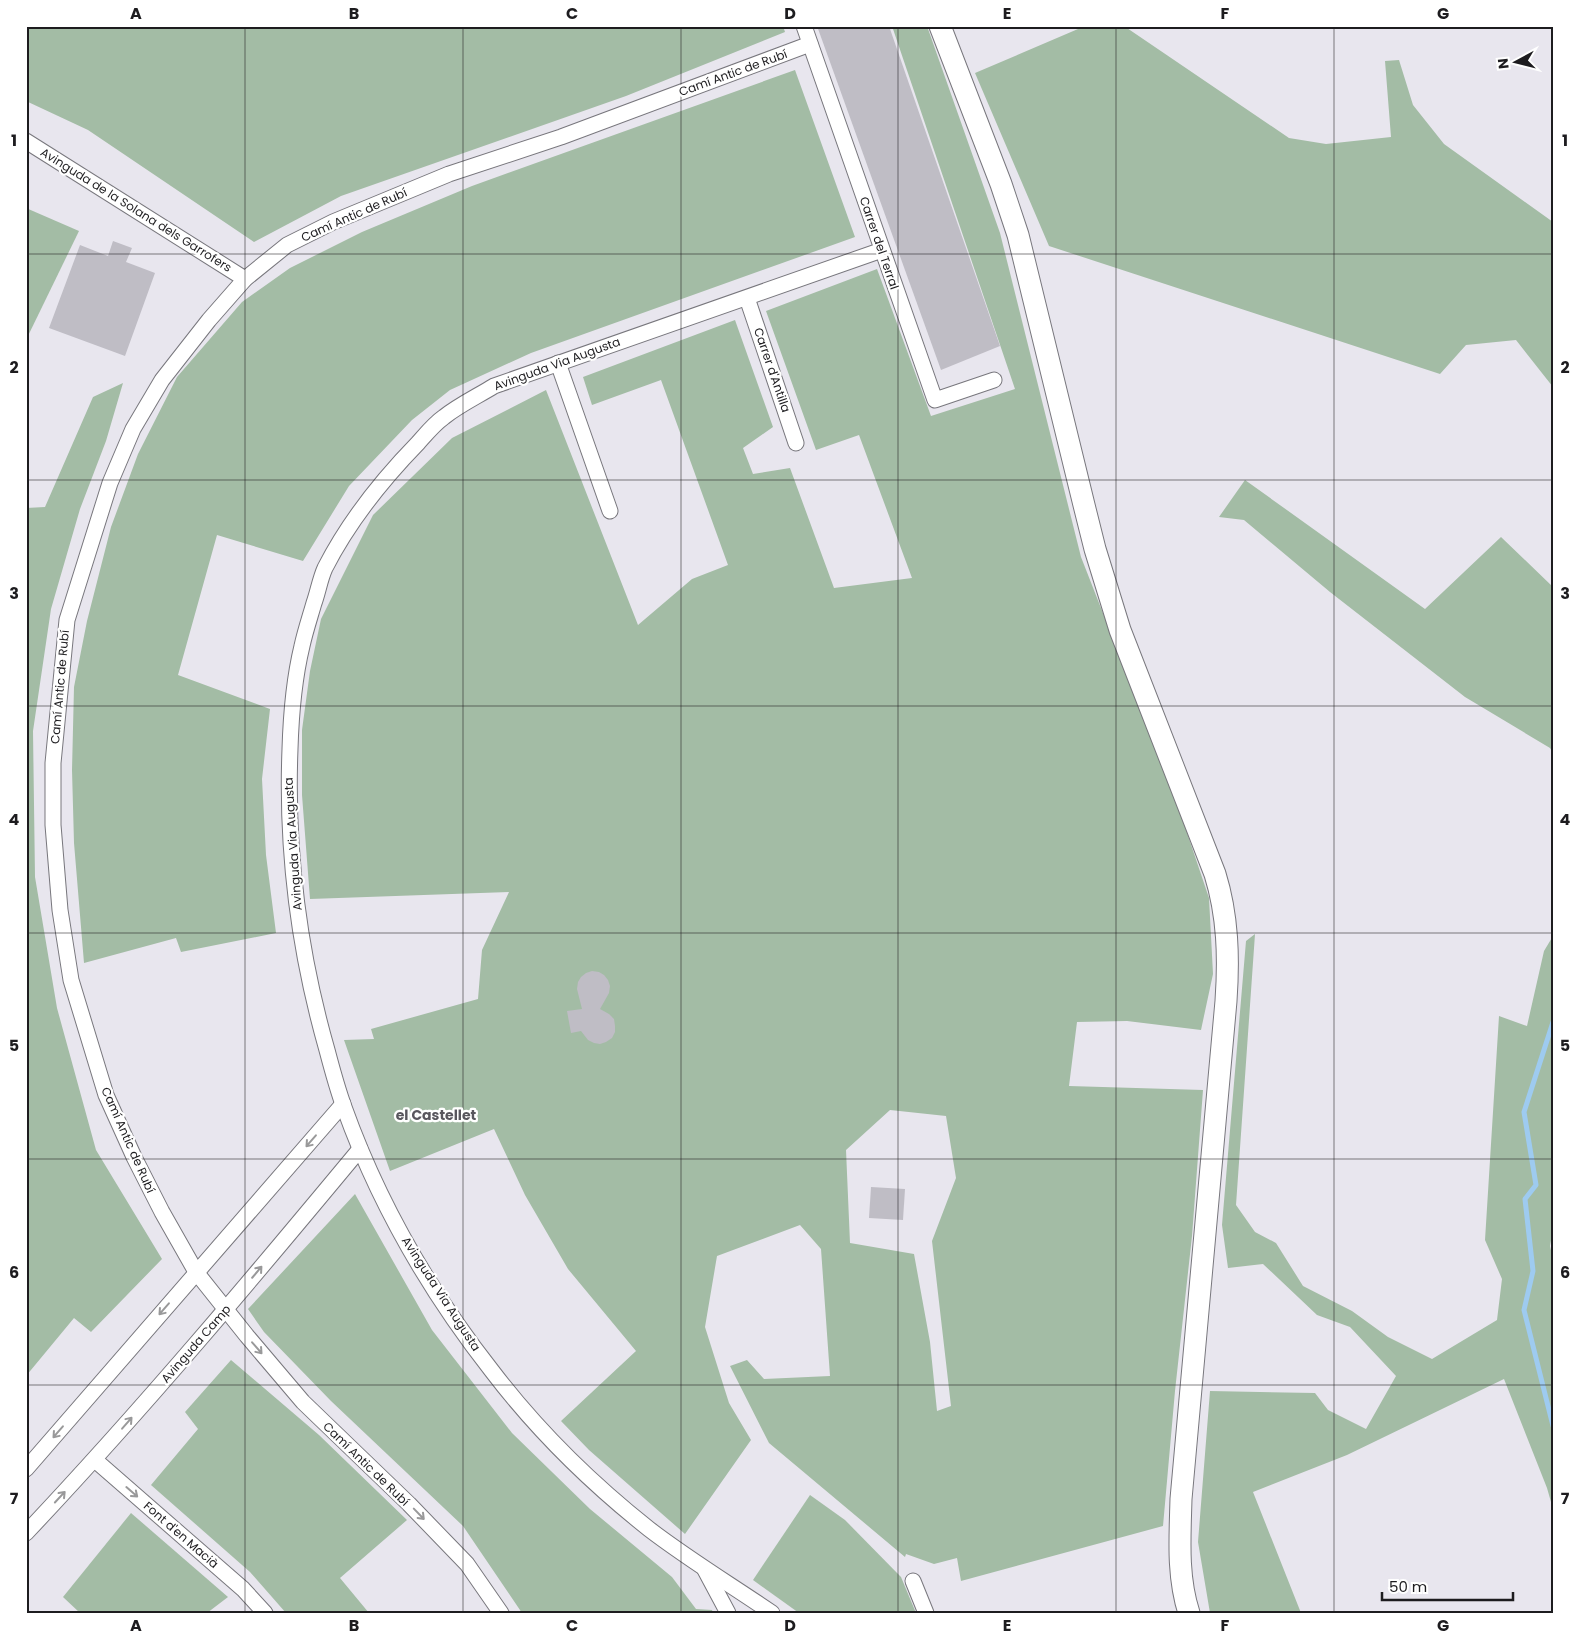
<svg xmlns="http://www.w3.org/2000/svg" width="1579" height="1639" font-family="Poppins,sans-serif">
	<rect width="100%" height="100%" fill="#e8e6ee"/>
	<g fill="#a3bca5" fill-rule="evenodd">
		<polygon points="26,26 783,26 785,32 626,96 341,196 254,242 88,130 26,101"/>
		<path d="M 892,26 L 927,26 L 1000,233 L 1081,557 L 1175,797 L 1209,898 L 1213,974 L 1201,1030 L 1127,1021 L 1077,1022 L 1069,1086 L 1203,1090 L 1192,1236 L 1175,1391 L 1163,1526 L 961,1581 L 957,1558 L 934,1564 L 906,1554 L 905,1557 L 769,1443 L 730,1366 L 747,1360 L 764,1379 L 830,1376 L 821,1249 L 800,1225 L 717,1256 L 705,1327 L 729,1403 L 751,1440 L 685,1534 L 589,1450 L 561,1421 L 636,1351 L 568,1269 L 525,1195 L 494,1129 L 390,1171 L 344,1040 L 374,1039 L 371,1029 L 478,999 L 482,950 L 509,892 L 310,899 L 302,795 L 302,730 L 310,671 L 321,619 L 373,515 L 452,438 L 546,390 L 638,625 L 692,579 L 728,565 L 661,380 L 592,405 L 583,377 L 735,320 L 773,427 L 743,448 L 753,474 L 790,468 L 834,588 L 912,578 L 859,435 L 816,450 L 766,311 L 877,269 L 931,416 L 1015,389 ZM 890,1110 L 946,1116 L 956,1178 L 932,1241 L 951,1406 L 937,1411 L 930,1342 L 914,1254 L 850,1243 L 846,1150 Z"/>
		<polygon points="1085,26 1124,26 1289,138 1326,144 1391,137 1385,61 1399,60 1413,105 1444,144 1553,222 1553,387 1516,340 1466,345 1440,374 1049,246 975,73"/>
		<polygon points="795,70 855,237 531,353 450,390 412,420 349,486 303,561 217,535 178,675 270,709 262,779 266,855 276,933 181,952 176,938 84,963 74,843 72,770 74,687 87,621 111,527 138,454 177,377 242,302 290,268 362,232 472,186"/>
		<polygon points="26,208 79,231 26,340"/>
		<polygon points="123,383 106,441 80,509 51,609 33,731 35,877 57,1008 96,1150 162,1259 91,1332 74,1318 26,1376 26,508 45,507 93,397"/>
		<polygon points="1245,480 1425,609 1501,537 1553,587 1553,753 1550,748 1465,697 1330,592 1244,520 1219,517"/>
		<polygon points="1255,934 1236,1205 1255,1232 1276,1243 1303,1286 1352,1311 1388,1337 1432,1359 1497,1320 1502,1279 1485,1240 1499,1016 1527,1026 1544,951 1553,936 1553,1230 1550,1246 1553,1259 1553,1509 1547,1488 1504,1379 1347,1455 1253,1492 1301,1613 1210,1613 1198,1542 1210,1391 1315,1393 1328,1410 1366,1429 1396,1376 1350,1327 1317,1315 1263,1264 1228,1268 1222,1225 1246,941"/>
		<polygon points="355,1194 432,1330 512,1433 590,1509 672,1577 696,1609 712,1610 713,1613 522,1613 463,1526 331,1401 264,1332 248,1309"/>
		<polygon points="231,1360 319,1435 407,1520 340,1578 369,1613 286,1613 250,1572 151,1485 198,1429 185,1412"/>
		<polygon points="810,1495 845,1520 901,1577 916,1613 799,1613 753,1580"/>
		<polygon points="131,1513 228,1597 207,1613 80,1613 63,1597"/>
	</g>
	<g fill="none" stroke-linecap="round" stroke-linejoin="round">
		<polyline stroke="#9ecbf0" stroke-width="5" points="1553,1022 1524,1112 1536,1185 1525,1199 1533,1271 1524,1310 1553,1426"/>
	</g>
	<g fill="#bfbdc5">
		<polygon points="817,26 889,26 1000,346 941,370"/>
		<polygon points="113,241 132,248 126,262 155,273 125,356 49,328 80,245 108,256"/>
		<polygon points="592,971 599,972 604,975 608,980 610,986 609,993 600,1009 609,1014 614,1019 615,1026 615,1032 612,1038 606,1042 600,1044 594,1043 588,1040 581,1031 571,1033 567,1011 582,1009 577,989 578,982 581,977 586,973"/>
		<polygon points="871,1187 905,1189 903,1220 869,1218"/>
	</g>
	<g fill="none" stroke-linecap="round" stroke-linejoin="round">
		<defs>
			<g id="minor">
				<polyline points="804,26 935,400 994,380"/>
				<polyline points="26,141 245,279"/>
				<polyline points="747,298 796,443"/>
				<polyline points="558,363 610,511"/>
				<polyline points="95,1460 243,1589 265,1613"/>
				<polyline points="26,1469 343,1104"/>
				<path d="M 26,1533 C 143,1409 252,1279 360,1149"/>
				<polyline points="705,1570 728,1613"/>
				<polyline points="913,1581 926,1613"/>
				<polyline points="501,1613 467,1564 409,1504 303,1402 247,1336 196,1272 162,1212 134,1157 106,1095 71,980 60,910 53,825 53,763 67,620 110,483 133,429 162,380 209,320 245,279 287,245 333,222 449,174 561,137 810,44"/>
				<path d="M 772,1613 C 731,1585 688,1559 649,1529 C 591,1483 537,1430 492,1371 C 430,1292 378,1202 344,1107 C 337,1088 332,1069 327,1050 C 299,952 286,851 290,749 C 291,715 294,679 302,646 C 305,632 310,617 314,603 C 318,592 320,579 325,568 C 349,521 381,481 418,443 C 426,434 434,424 444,417 C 459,405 478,396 494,386 L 882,250"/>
			</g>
			<path id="secondary" d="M 940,26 L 1001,184 L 1018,235 L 1084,505 L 1095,549 L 1120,630 L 1215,874 C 1228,916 1229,958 1226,1001 L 1181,1499 C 1180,1537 1177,1576 1189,1613"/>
		</defs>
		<use href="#minor" stroke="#78777d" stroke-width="17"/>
		<use href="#secondary" stroke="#78777d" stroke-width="23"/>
		<use href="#minor" stroke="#fff" stroke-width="15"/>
		<use href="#secondary" stroke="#fff" stroke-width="21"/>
	</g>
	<defs><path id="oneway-shaft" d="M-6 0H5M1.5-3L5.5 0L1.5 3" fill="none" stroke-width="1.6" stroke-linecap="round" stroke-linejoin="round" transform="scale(1.25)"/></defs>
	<g stroke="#99999a">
		<use href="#oneway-shaft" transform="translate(311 1141) rotate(131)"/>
		<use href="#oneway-shaft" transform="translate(257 1272) rotate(-50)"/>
		<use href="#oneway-shaft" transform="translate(164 1309) rotate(131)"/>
		<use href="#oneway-shaft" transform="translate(257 1348) rotate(49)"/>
		<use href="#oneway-shaft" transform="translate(127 1423) rotate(-49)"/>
		<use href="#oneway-shaft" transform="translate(58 1432) rotate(131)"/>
		<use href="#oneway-shaft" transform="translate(132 1492) rotate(41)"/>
		<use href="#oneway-shaft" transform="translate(60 1497) rotate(-47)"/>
		<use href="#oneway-shaft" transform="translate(419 1514) rotate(46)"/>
	</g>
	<path fill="none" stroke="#1d1c1f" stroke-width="1" stroke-opacity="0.55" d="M 245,26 L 245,1613M 463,26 L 463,1613M 681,26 L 681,1613M 898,26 L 898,1613M 1116,26 L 1116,1613M 1334,26 L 1334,1613M 26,254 L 1553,254M 26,480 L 1553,480M 26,706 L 1553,706M 26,933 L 1553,933M 26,1159 L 1553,1159M 26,1385 L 1553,1385"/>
	<g text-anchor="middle" stroke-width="4.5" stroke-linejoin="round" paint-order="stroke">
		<g font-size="12" fill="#1d1c1f" stroke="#fff">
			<text transform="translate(733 73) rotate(-20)" y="4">Camí Antic de Rubí</text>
			<text transform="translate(136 210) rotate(32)" y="4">Avinguda de la Solana dels Garrofers</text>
			<text transform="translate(354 215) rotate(-24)" y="4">Camí Antic de Rubí</text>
			<text transform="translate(879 243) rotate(71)" y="4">Carrer del Terral</text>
			<text transform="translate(557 364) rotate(-20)" y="4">Avinguda Via Augusta</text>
			<text transform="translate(772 370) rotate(71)" y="4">Carrer d'Antilla</text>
			<text transform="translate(60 687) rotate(-85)" y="4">Camí Antic de Rubí</text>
			<text transform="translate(293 844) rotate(-94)" y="4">Avinguda Via Augusta</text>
			<text transform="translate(128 1140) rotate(66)" y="4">Camí Antic de Rubí</text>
			<text transform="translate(441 1294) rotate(57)" y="4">Avinguda Via Augusta</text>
			<text transform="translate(196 1344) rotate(-49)" y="4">Avinguda Camp</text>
			<text transform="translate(366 1464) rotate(44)" y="4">Camí Antic de Rubí</text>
			<text transform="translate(181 1535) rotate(41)" y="4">Font d'en Macià</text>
		</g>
		<g font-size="14" font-weight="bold" fill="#58565d" stroke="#fff">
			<text x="436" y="1120">el Castellet</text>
		</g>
	</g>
	<rect width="1579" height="1639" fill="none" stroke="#ffffff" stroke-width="55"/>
	<g transform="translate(1516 62) rotate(263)" stroke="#ffffff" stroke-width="4" paint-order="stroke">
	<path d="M0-4L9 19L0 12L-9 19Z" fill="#1d1c1f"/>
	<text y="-8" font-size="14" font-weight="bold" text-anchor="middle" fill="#1d1c1f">N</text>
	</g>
	<path d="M1382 1592v8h131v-8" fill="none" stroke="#1d1c1f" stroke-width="2.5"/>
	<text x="1389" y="1592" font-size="15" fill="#1d1c1f" stroke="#ffffff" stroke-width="4" paint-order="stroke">50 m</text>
	<rect x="28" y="28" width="1524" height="1584" fill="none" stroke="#1d1c1f" stroke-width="2"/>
	<g font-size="16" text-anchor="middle" font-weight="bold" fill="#1d1c1f">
		<text x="136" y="19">A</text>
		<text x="354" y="19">B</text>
		<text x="572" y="19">C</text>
		<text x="790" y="19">D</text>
		<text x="1007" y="19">E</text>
		<text x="1225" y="19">F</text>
		<text x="1443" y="19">G</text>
		<text x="14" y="146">1</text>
		<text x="1565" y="146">1</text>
		<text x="14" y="373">2</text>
		<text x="1565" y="373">2</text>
		<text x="14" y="599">3</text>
		<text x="1565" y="599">3</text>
		<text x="14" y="825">4</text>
		<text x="1565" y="825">4</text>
		<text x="14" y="1051">5</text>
		<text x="1565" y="1051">5</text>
		<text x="14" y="1278">6</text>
		<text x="1565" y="1278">6</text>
		<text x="14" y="1504">7</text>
		<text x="1565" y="1504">7</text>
		<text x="136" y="1631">A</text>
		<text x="354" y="1631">B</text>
		<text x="572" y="1631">C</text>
		<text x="790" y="1631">D</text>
		<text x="1007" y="1631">E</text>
		<text x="1225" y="1631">F</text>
		<text x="1443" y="1631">G</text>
	</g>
</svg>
